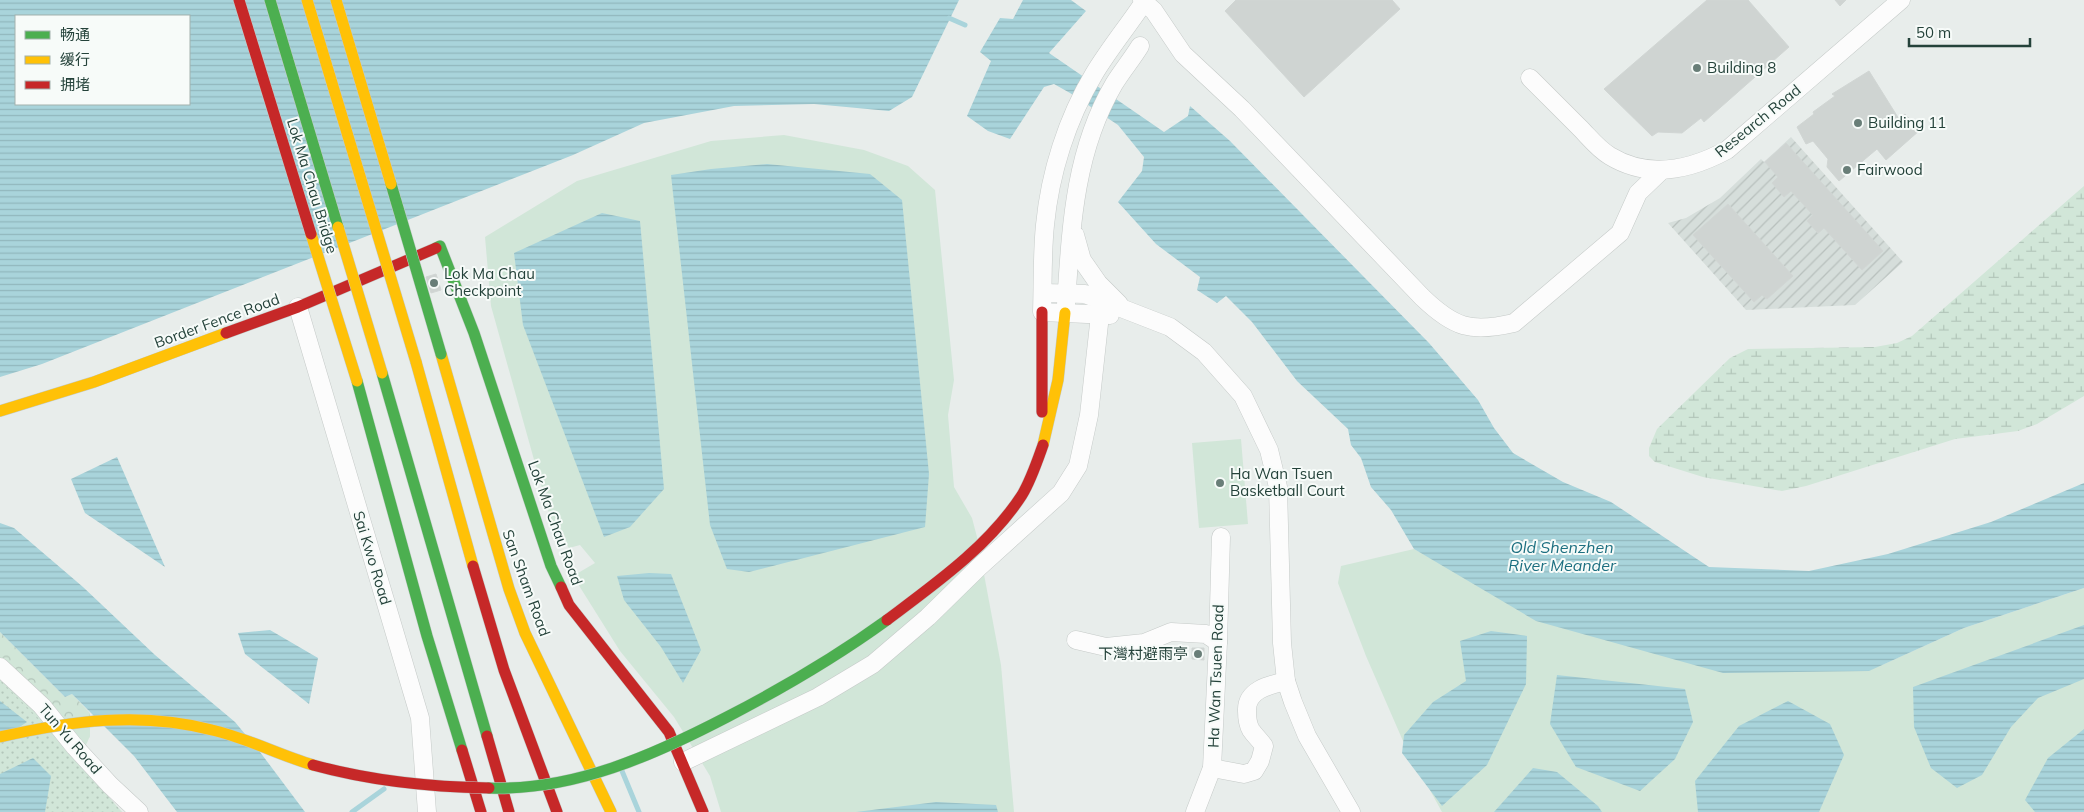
<svg xmlns="http://www.w3.org/2000/svg" width="2084" height="812" font-family="Mulish,'Noto Sans SC',sans-serif">
	<defs>
		<pattern id="industrial-furrows" width="10" height="10" patternUnits="userSpaceOnUse" patternTransform="scale(1.25)"><rect width="10" height="10" fill="#d6dedb"/><path d="M-1 1l2-2M0 10L10 0M9 11l2-2" fill="none" stroke="#b8c0bd"/></pattern>
		<pattern id="forest-crowns" width="20" height="18" patternUnits="userSpaceOnUse" patternTransform="scale(1.25)"><rect width="20" height="18" fill="#d1e6d8"/><path d="M2 6a3 3 0 1 1 6 0M12 15a3 3 0 1 1 6 0" fill="none" stroke="#b3c6ba"/></pattern>
		<pattern id="wetland-marsh" width="20" height="14" patternUnits="userSpaceOnUse" patternTransform="scale(1.25)"><rect width="20" height="14" fill="#d1e6d8"/><path d="M1 5h8M5 5V1M11 12h8M15 12V8" fill="none" stroke="#b3c6ba"/></pattern>
		<pattern id="park-dots" width="8" height="8" patternUnits="userSpaceOnUse" patternTransform="scale(1.25)"><rect width="8" height="8" fill="#d1e6d8"/><path d="M2 2h.1M6 6h.1" fill="none" stroke="#b3c6ba" stroke-width="1.8" stroke-linecap="round"/></pattern>
		<pattern id="water-rules" width="6" height="5" patternUnits="userSpaceOnUse" patternTransform="scale(1.25)"><rect width="6" height="5" fill="#a9d4db"/><path d="M0 2.5h6" fill="none" stroke="#91b7bd"/></pattern>
	</defs>
	<rect width="100%" height="100%" fill="#e8edeb"/>
	<polygon fill="url(#industrial-furrows)" points="1791,137 1903,262 1855,305 1746,310 1668,223 1686,218 1720,198 1761,159 1764,162"/>
	<g fill="#d1e6d8">
		<polygon points="784,135 864,150 908,166 935,190 954,380 948,415 954,487 972,518 977,537 1001,665 1014,812 721,812 710,776 674,717 620,651 573,576 595,563 580,545 569,548 552,524 491,306 485,237 577,181 711,141"/>
		<polygon points="1241,439 1248,524 1199,528 1192,443"/>
		<polygon points="1414,549 1546,623 1882,665 1964,628 2084,588 2084,812 1442,812 1403,741 1366,656 1338,583 1341,566"/>
	</g>
	<polygon fill="url(#forest-crowns)" points="0,632 65,697 72,694 90,713 90,736 82,754 0,688"/>
	<polygon fill="url(#wetland-marsh)" points="2084,186 2084,396 2037,424 2018,431 1955,439 1806,486 1782,491 1703,477 1655,462 1649,456 1649,448 1657,429 1730,358 1748,349 1875,347 1897,343 1912,336"/>
	<polygon fill="url(#park-dots)" points="0,680 49,729 122,812 0,812"/>
	<g fill="url(#water-rules)" fill-rule="evenodd">
		<path d="M 0,0 L 959,0 L 912,97 L 889,111 L 814,104 L 734,106 L 644,123 L 573,155 L 42,364 L 0,377 ZM 16,16 L 189,16 L 189,104 L 16,104 Z"/>
		<polygon points="1023,0 1071,0 1086,11 1049,53 1164,132 1188,116 1190,106 1230,141 1429,343 1478,400 1494,428 1513,453 1563,482 1611,502 1709,567 1809,571 1888,554 1991,522 2084,483 2084,588 1964,628 1869,671 1723,673 1536,621 1414,549 1391,510 1371,487 1361,458 1351,445 1348,429 1297,381 1252,322 1226,296 1217,303 1197,290 1200,277 1156,244 1118,202 1142,171 1144,157 1118,125 1070,93 1054,84 1044,87 1010,139 988,131 967,116 991,61 980,52 1000,18 1013,19"/>
		<polygon points="767,164 870,174 902,200 929,474 925,527 749,572 727,569 710,525 671,175 711,169"/>
		<polygon points="602,213 640,221 664,489 630,527 604,537 523,325 514,253"/>
		<polygon points="117,457 165,567 85,513 71,479"/>
		<polygon points="0,523 14,528 83,587 155,655 235,722 260,752 305,812 177,812 134,756 72,694 65,697 0,632"/>
		<polygon points="649,573 671,574 701,650 683,683 661,647 624,600 617,576"/>
		<polygon points="2084,625 2084,679 2038,698 2011,727 1982,775 1957,788 1931,768 1914,727 1913,687"/>
		<polygon points="270,630 318,658 309,704 245,654 238,633"/>
		<polygon points="1491,631 1527,636 1526,684 1487,765 1442,806 1402,753 1404,735 1433,702 1466,681 1460,641"/>
		<polygon points="1557,675 1685,689 1693,722 1675,759 1640,791 1576,767 1550,724"/>
		<polygon points="0,701 27,722 0,740"/>
		<polygon points="1788,701 1830,724 1844,755 1819,812 1698,812 1695,781 1739,726"/>
		<polygon points="2084,729 2084,812 2035,812 2025,800 2048,758"/>
		<polygon points="33,758 51,776 45,812 0,812 0,774"/>
		<polygon points="1533,768 1557,772 1598,806 1602,812 1494,812"/>
		<polygon points="936,802 996,805 998,812 856,812"/>
	</g>
	<g fill="none" stroke-linecap="round" stroke-linejoin="round">
		<g stroke="#a9d4db" stroke-width="5">
			<polyline points="949,18 965,25"/>
			<polyline points="622,771 639,812"/>
			<polyline points="352,812 384,789"/>
		</g>
	</g>
	<g fill="#cfd4d2" stroke="#d1d6d4">
		<polygon points="1236,0 1392,0 1400,9 1304,97 1225,11"/>
		<polygon points="1707,0 1748,0 1789,47 1704,122 1701,118 1682,133 1658,132 1652,136 1604,89"/>
		<polygon points="1835,0 1846,0 1840,6"/>
		<polygon points="1869,71 1899,119 1905,114 1920,130 1886,160 1877,149 1839,181 1827,167 1828,159 1813,141 1806,144 1797,127 1814,114 1813,112 1835,96 1832,94"/>
		<polygon points="1786,143 1883,251 1862,270 1824,228 1818,233 1807,221 1813,215 1791,191 1784,197 1772,183 1778,177 1765,162"/>
		<polygon points="1728,204 1793,276 1767,299 1762,295 1754,302 1693,235"/>
		<polygon points="436,274 441,290 431,293 426,277"/>
		<polygon points="1192,648 1204,648 1204,660 1192,659"/>
	</g>
	<g fill="none" stroke-linecap="round" stroke-linejoin="round">
		<defs>
			<g id="street">
				<path d="M 1142,0 L 1154,11 L 1183,54 L 1242,109 L 1422,297 C 1454,328 1471,333 1514,323 L 1620,233 L 1638,193 L 1661,171"/>
				<path d="M 1530,78 C 1546,94 1563,111 1579,127 C 1589,137 1598,149 1610,156 C 1648,179 1690,170 1727,150 L 1901,0"/>
				<polyline points="1075,235 1082,260 1098,283 1119,304"/>
				<polyline points="1043,293 1085,294 1170,327 1204,352 1243,396 1269,450 1278,487 1282,643 1286,681 1293,702 1307,736 1351,812"/>
				<path d="M 1066,305 C 1071,228 1074,152 1114,84 C 1122,71 1132,59 1140,46"/>
				<polyline points="298,307 420,718 427,812"/>
				<path d="M 1110,315 L 1042,312 C 1043,283 1042,254 1045,225 C 1050,173 1067,119 1094,74 C 1109,49 1128,26 1144,2"/>
				<polyline points="1076,640 1106,647 1144,643 1171,632 1206,634 1218,642"/>
				<polyline points="0,667 42,706 75,747 110,785 139,812"/>
				<polyline points="683,762 818,697 873,664 928,617 978,568 1061,493 1078,466 1089,415 1100,315"/>
				<path d="M 1212,768 L 1244,774 L 1254,771 L 1260,761 L 1264,746 C 1260,740 1255,736 1251,730 C 1248,725 1247,717 1247,711 C 1246,690 1269,685 1286,681"/>
				<polyline points="1195,812 1212,768 1218,642 1221,537"/>
			</g>
			<g id="fast">
				<polyline points="436,248 440,246 474,333 551,566 561,587"/>
				<polyline points="382,373 487,736"/>
				<polyline points="357,381 427,636 462,750"/>
			</g>
			<g id="slow">
				<polyline points="441,354 509,589 525,633 611,812"/>
				<polyline points="416,362 473,566"/>
				<polyline points="0,411 94,382 226,333"/>
				<polyline points="1043,445 1058,380 1065,313"/>
			</g>
			<g id="jam">
				<polyline points="1042,312 1042,412"/>
				<polyline points="226,333 298,307 436,248"/>
				<polyline points="473,566 504,670 557,812"/>
				<polyline points="561,587 569,605 669,732 703,812"/>
				<polyline points="487,736 509,812"/>
				<polyline points="462,750 481,812"/>
			</g>
		</defs>
		<use href="#street" stroke="#c5cac8" stroke-width="19"/>
		<use href="#fast" stroke="#c3cbc8" stroke-width="12"/>
		<use href="#slow" stroke="#c3cbc8" stroke-width="12"/>
		<use href="#jam" stroke="#c3cbc8" stroke-width="12"/>
		<use href="#street" stroke="#fcfcfc" stroke-width="18"/>
		<use href="#fast" stroke="#4caf50" stroke-width="11"/>
		<use href="#slow" stroke="#ffc107" stroke-width="11"/>
		<use href="#jam" stroke="#c62828" stroke-width="11"/>
		<defs>
			<g id="fast-bridge">
				<polyline points="270,0 338,227"/>
				<polyline points="391,184 441,354"/>
				<path d="M 489,788 C 574,791 654,755 727,717 C 783,688 836,657 887,620"/>
			</g>
			<g id="slow-bridge">
				<polyline points="307,0 416,362"/>
				<polyline points="336,0 391,184"/>
				<polyline points="338,227 382,373"/>
				<polyline points="311,234 357,381"/>
				<path d="M 0,737 C 70,721 141,711 212,730 C 247,738 279,755 313,765"/>
			</g>
			<g id="jam-bridge">
				<polyline points="239,0 311,234"/>
				<path d="M 887,620 C 935,584 989,546 1022,495 C 1031,480 1037,462 1043,445"/>
				<path d="M 313,765 C 371,781 429,787 489,788"/>
			</g>
		</defs>
		<use href="#fast-bridge" stroke="#c3cbc8" stroke-width="12" stroke-linecap="butt"/>
		<use href="#slow-bridge" stroke="#c3cbc8" stroke-width="12" stroke-linecap="butt"/>
		<use href="#jam-bridge" stroke="#c3cbc8" stroke-width="12" stroke-linecap="butt"/>
		<use href="#fast-bridge" stroke="#4caf50" stroke-width="11"/>
		<use href="#slow-bridge" stroke="#ffc107" stroke-width="11"/>
		<use href="#jam-bridge" stroke="#c62828" stroke-width="11"/>
	</g>
	<g fill="#697e78" stroke="#f7fbf9" stroke-width="2">
		<circle cx="1697" cy="68" r="5"/>
		<circle cx="1858" cy="123" r="5"/>
		<circle cx="1847" cy="170" r="5"/>
		<circle cx="434" cy="283" r="5"/>
		<circle cx="1220" cy="483" r="5"/>
		<circle cx="1198" cy="654" r="5"/>
	</g>
	<g text-anchor="middle" stroke-width="4" stroke-linejoin="round" paint-order="stroke">
		<g font-size="15" fill="#24423a" stroke="#f7fbf9" text-anchor="start">
			<text x="1707" y="73">Building 8</text>
			<text x="1868" y="128">Building 11</text>
			<text x="1857" y="175">Fairwood</text>
			<text x="444" y="279">Lok Ma Chau<tspan x="444" dy="17">Checkpoint</tspan></text>
			<text x="1230" y="479">Ha Wan Tsuen<tspan x="1230" dy="17">Basketball Court</tspan></text>
			<text x="1188" y="659" text-anchor="end">下灣村避雨亭</text>
		</g>
		<g font-size="15" fill="#24423a" stroke="#f7fbf9">
			<text transform="translate(1758 121) rotate(-39)" y="5">Research Road</text>
			<text transform="translate(312 186) rotate(73)" y="5">Lok Ma Chau Bridge</text>
			<text transform="translate(217 321) rotate(-20)" y="5">Border Fence Road</text>
			<text transform="translate(555 523) rotate(70)" y="5">Lok Ma Chau Road</text>
			<text transform="translate(372 558) rotate(73)" y="5">Sai Kwo Road</text>
			<text transform="translate(526 583) rotate(70)" y="5">San Sham Road</text>
			<text transform="translate(1216 676) rotate(-88)" y="5">Ha Wan Tsuen Road</text>
			<text transform="translate(70 739) rotate(49)" y="5">Tun Yu Road</text>
		</g>
		<g font-size="16" font-style="italic" fill="#1c6f80" stroke="#f7fbf9">
			<text x="1562" y="553">Old Shenzhen<tspan x="1562" dy="18">River Meander</tspan></text>
		</g>
	</g>
	<rect x="15" y="15" width="175" height="90" fill="#f7fbf9" stroke="#a3b1ad"/>
	<rect x="25" y="31" width="25" height="8" fill="#4caf50" stroke="#a3b1ad"/>
	<text x="60" y="40" font-size="15" fill="#24423a">畅通</text>
	<rect x="25" y="56" width="25" height="8" fill="#ffc107" stroke="#a3b1ad"/>
	<text x="60" y="65" font-size="15" fill="#24423a">缓行</text>
	<rect x="25" y="81" width="25" height="8" fill="#c62828" stroke="#a3b1ad"/>
	<text x="60" y="90" font-size="15" fill="#24423a">拥堵</text>
	<path d="M1909 38v8h121v-8" fill="none" stroke="#24423a" stroke-width="2.5"/>
	<text x="1916" y="38" font-size="15" fill="#24423a" stroke="#f7fbf9" stroke-width="4" paint-order="stroke">50 m</text>
</svg>
